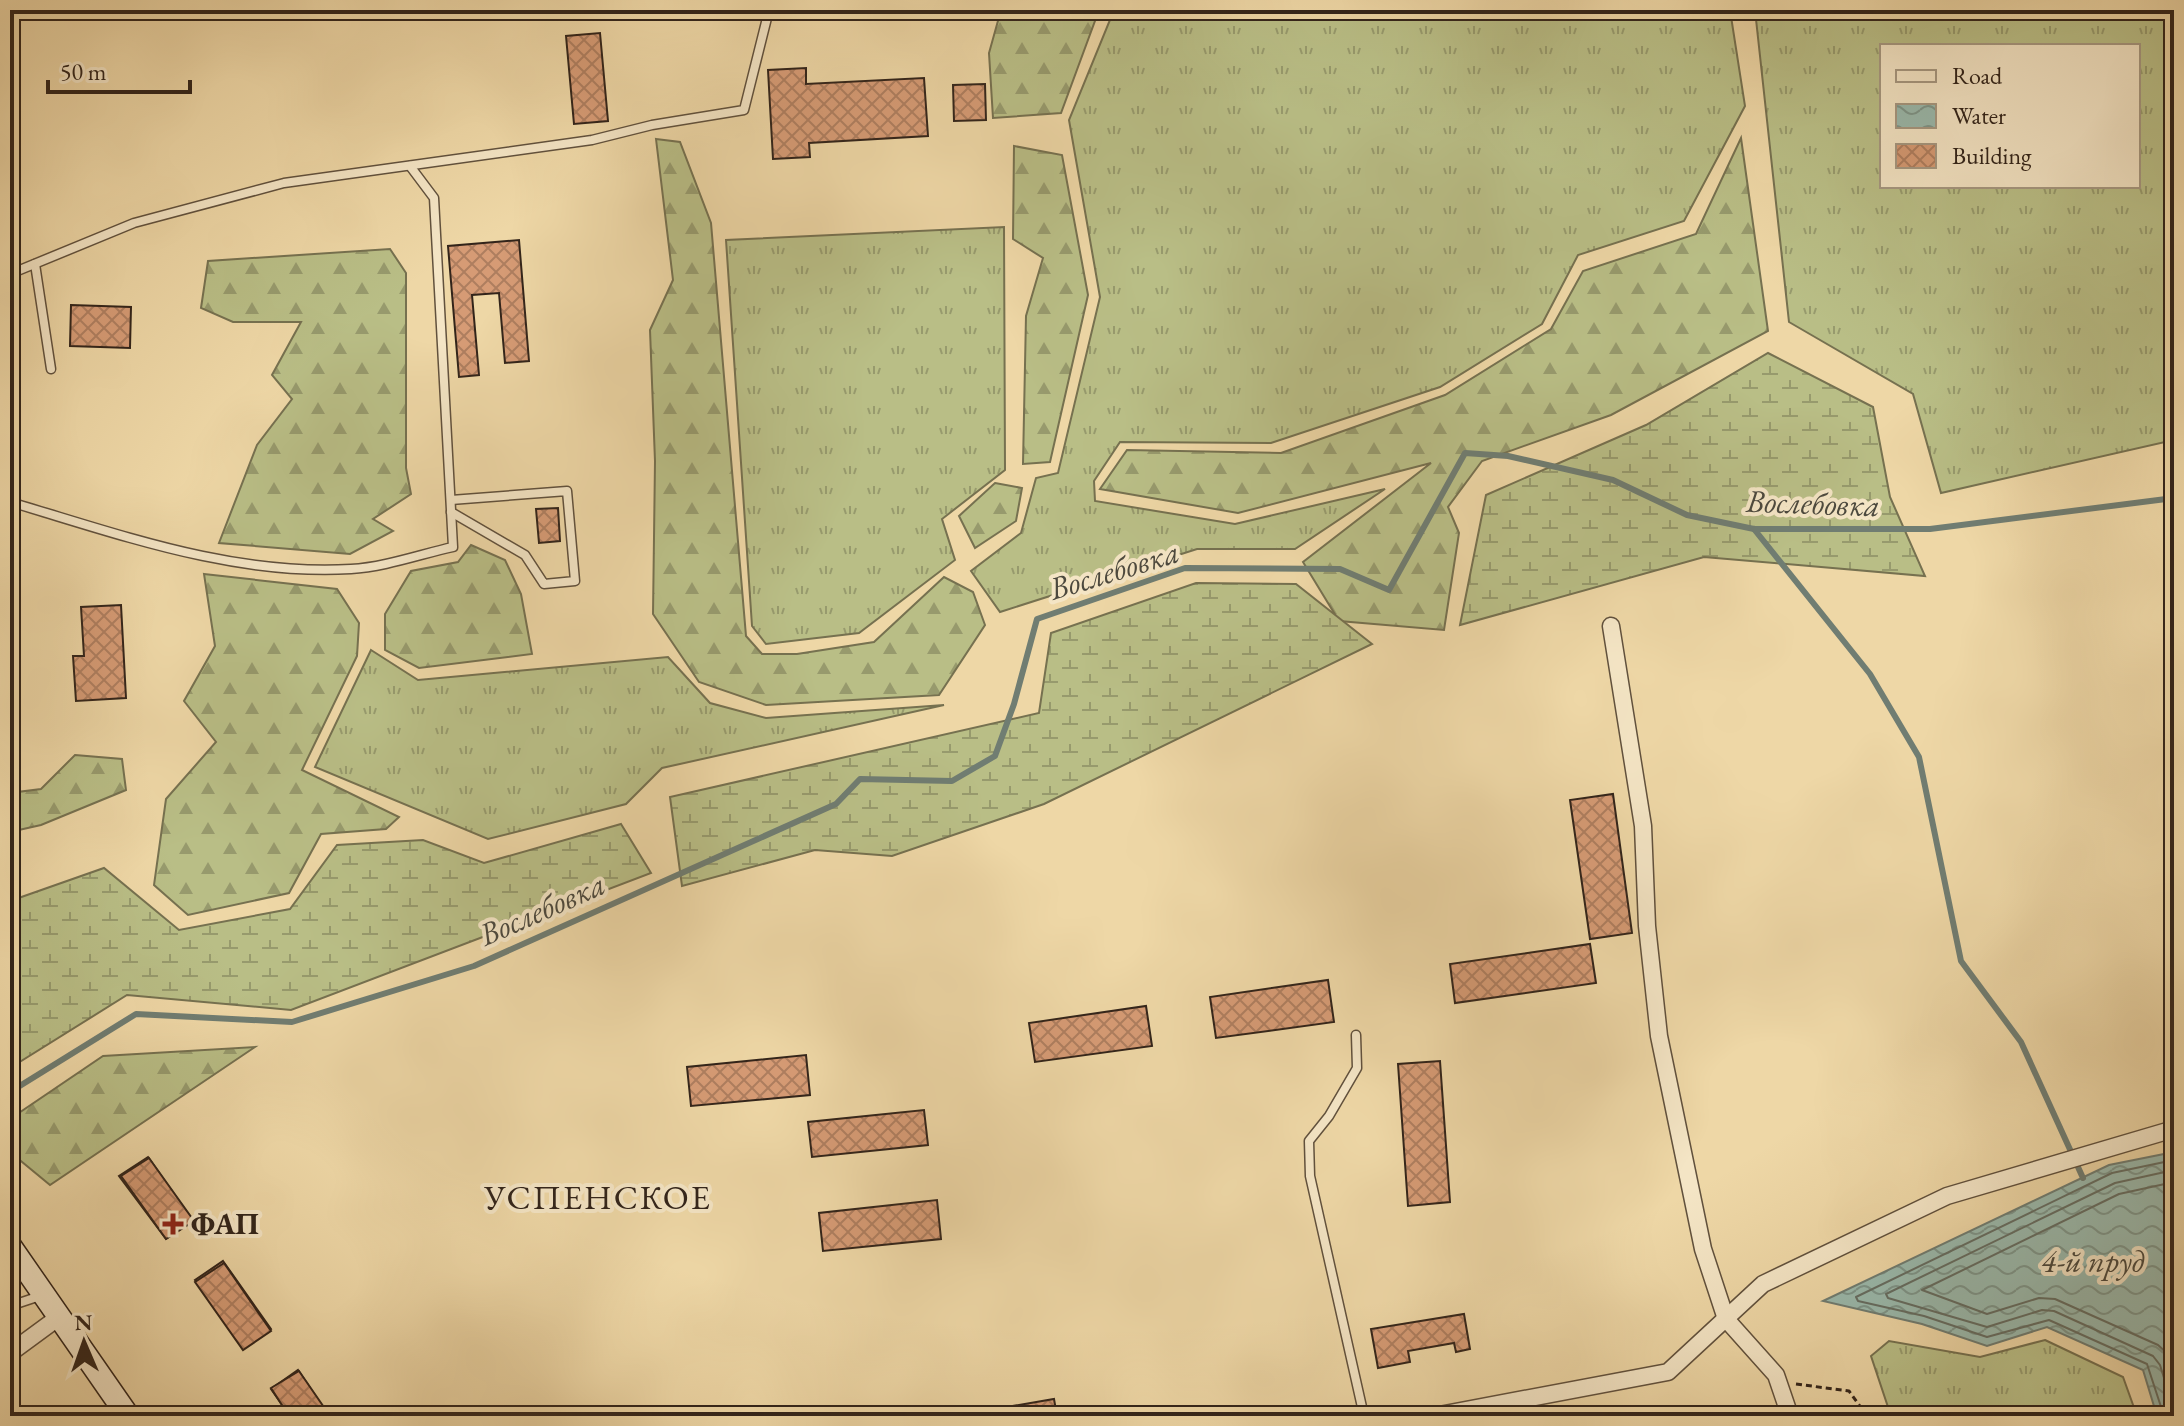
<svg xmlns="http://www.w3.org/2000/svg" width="2184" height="1426" font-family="'EB Garamond',serif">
	<defs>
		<pattern id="grass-tufts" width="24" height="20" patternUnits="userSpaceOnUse" patternTransform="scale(2)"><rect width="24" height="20" fill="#b9be86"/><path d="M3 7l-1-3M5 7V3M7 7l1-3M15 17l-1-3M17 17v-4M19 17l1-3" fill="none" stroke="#979a6d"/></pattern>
		<pattern id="forest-firs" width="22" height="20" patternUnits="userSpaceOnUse" patternTransform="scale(2)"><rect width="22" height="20" fill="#b9be86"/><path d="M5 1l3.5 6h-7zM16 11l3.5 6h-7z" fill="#979a6d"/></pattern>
		<pattern id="wetland-marsh" width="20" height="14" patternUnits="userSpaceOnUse" patternTransform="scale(2)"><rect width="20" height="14" fill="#b9be86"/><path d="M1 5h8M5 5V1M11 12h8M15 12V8" fill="none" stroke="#979a6d"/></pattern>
		<pattern id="water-waves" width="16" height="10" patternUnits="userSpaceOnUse" patternTransform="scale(2)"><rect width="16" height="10" fill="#9ab9ac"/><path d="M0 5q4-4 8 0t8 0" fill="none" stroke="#7e968b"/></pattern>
		<pattern id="building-cross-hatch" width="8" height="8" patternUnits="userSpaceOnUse" patternTransform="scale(2)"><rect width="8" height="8" fill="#d69b75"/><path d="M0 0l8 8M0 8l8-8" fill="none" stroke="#ae7e5f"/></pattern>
	</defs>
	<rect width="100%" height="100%" fill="#eed7a6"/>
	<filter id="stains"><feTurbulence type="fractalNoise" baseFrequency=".0025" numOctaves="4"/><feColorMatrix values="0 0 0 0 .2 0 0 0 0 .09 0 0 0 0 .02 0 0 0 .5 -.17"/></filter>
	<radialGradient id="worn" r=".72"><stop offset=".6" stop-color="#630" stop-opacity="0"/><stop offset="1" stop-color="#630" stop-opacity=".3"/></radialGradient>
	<g fill="url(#grass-tufts)" stroke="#767150" stroke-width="2" fill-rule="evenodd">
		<polygon points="1114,10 1730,10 1745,106 1684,221 1578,255 1542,324 1440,387 1271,443 1120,442 1094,481 1095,501 1235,524 1385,489 1295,549 1197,549 1000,612 971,571 1021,533 1036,478 1058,473 1100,297 1069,120"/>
		<path d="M 1755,10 L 2174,10 L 2174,440 L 1941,493 L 1913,394 L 1789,322 ZM 1882,46 L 2138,46 L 2138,186 L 1882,186 Z"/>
		<polygon points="1004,227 1005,470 942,519 955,560 859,633 766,644 752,626 726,240"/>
		<polygon points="371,650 418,680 668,657 710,703 766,718 944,705 662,768 626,804 488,839 315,767"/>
		<polygon points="2045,1340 2123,1377 2137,1416 1891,1416 1871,1356 1889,1341 1980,1357"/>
	</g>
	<g fill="url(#forest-firs)" stroke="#767150" stroke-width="2">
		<polygon points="1001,10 1099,10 1061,113 993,118 989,53"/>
		<polygon points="1741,138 1768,331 1611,415 1482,461 1448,507 1459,533 1444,630 1339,621 1303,562 1431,463 1238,513 1100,489 1127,450 1281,453 1445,395 1551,329 1583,271 1696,234"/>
		<polygon points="656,139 680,142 711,223 746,636 762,654 797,654 874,642 944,577 973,592 985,625 939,695 766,705 699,682 653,614 655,461 650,330 673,280"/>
		<polygon points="1014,146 1062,155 1088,295 1050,462 1023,464 1026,316 1043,258 1013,239"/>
		<polygon points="390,249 406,273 406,468 411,494 373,519 393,531 350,554 219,543 257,445 292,399 272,375 301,322 233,322 201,308 208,261"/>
		<polygon points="995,483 1022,488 1016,521 975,548 959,516"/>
		<polygon points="471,545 505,560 521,594 532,654 419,668 385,650 385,614 411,571 458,562"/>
		<polygon points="204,574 337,589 359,623 357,656 302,770 399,817 386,829 321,834 289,893 188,915 154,885 166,799 216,742 184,701 215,646"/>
		<polygon points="75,755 122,759 126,790 41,825 10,832 10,793 41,789"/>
		<polygon points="255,1047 50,1185 10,1152 10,1119 103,1056"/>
	</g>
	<g fill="url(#wetland-marsh)" stroke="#767150" stroke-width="2">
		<polygon points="1768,353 1873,407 1890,497 1925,576 1704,557 1460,625 1486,495 1646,425"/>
		<polygon points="1196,583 1296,584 1372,644 1044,804 892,856 815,850 682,886 670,797 1039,713 1051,633"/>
		<polygon points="621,824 651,873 291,1010 127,995 10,1068 10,901 104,868 179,930 290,909 337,845 423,840 484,863"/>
	</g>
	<polygon fill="url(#water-waves)" stroke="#707d72" stroke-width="2" points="2174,1152 2174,1416 2157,1416 2143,1370 2047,1327 1987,1346 1922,1324 1823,1301 2109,1165"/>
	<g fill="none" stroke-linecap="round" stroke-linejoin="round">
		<g stroke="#666e63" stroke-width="2">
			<polyline points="2174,1170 2115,1183 1886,1294 1888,1298 1987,1327 2042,1310 2054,1311 2153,1356 2160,1365 2174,1410"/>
			<polyline points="2174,1182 2119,1194 1922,1290 1987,1314 2039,1298 2055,1299 2158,1345 2169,1355 2174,1369"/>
			<polyline points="2164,1416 2147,1364 2049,1320 1987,1337 1924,1316 1858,1301 1856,1297 2112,1173 2174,1160"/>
		</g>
		<g stroke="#707d72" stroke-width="6">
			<polyline points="1754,529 1870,674 1919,757 1961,961 2021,1042 2083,1178"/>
			<polyline points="10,1092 136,1014 292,1022 474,966 836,804 860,779 952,781 995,756 1014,704 1037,619 1185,568 1340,569 1389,590 1465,453 1508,456 1613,480 1687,515 1754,529 1930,529 2174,498"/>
		</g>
	</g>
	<g fill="url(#building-cross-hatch)" stroke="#32241a" stroke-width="2">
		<polygon points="600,33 608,121 574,124 566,36"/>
		<polygon points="806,68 806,84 924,78 928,136 809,143 810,157 773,159 768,70"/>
		<polygon points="985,84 986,120 954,121 953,85"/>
		<polygon points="519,240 529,361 505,363 499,293 472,295 479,375 459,377 448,246"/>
		<polygon points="71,305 131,307 130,348 70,346"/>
		<polygon points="558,508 560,541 539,543 536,509"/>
		<polygon points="121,605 126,698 76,701 73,656 84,656 81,607"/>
		<polygon points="1613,794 1632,933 1590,939 1570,800"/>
		<polygon points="1590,944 1596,983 1455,1003 1450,964"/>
		<polygon points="1328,980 1334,1022 1216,1038 1210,997"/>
		<polygon points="1146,1006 1152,1046 1035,1062 1029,1023"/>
		<polygon points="806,1055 810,1095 691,1106 687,1067"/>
		<polygon points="1440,1061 1450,1202 1408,1206 1398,1064"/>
		<polygon points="924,1110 928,1145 812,1157 808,1122"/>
		<polygon points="148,1157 193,1221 166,1239 119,1176"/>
		<polygon points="149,1158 194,1221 166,1239 121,1176"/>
		<polygon points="937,1200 941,1239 823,1251 819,1213"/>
		<polygon points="223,1261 271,1329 243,1349 195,1280"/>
		<polygon points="224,1263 271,1331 243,1350 195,1282"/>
		<polygon points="1464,1314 1470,1349 1456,1352 1454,1343 1408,1351 1410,1362 1378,1368 1371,1329"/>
		<polygon points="298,1370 329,1416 290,1416 271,1389"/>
		<polygon points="299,1371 330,1416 289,1416 271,1388"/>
		<polygon points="1054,1399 1057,1416 996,1416 995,1409"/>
		<polygon points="1751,1407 1753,1416 1707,1416"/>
	</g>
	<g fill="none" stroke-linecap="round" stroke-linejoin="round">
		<defs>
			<g id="service">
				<polyline points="35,264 51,369"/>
				<polyline points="10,274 134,223 284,183 592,140 652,125 744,110 769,10"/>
				<polyline points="451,500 567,491 575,581 544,584 525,555 451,512"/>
				<path d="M 10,502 C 122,535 233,576 351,569 C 385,567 421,554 453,547 L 434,198 L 410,166"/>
				<polyline points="1356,1035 1357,1068 1329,1116 1309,1141 1310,1176 1364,1416"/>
				<polyline points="10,1306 43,1295"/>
			</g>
			<g id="minor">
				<polyline points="1611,626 1643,826 1647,926 1659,1036 1703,1249 1726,1319 1776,1375 1790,1416"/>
				<polyline points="10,1353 59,1317"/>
				<polyline points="1434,1416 1668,1372 1763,1284 1947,1196 2174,1129"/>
			</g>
			<polyline id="secondary" points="10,1246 128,1416"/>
		</defs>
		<use href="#service" stroke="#61513d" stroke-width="11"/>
		<use href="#minor" stroke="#61513d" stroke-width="19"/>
		<use href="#secondary" stroke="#32241a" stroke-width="25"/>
		<polyline stroke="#32241a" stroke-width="3" stroke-dasharray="6 4" stroke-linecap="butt" points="1796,1384 1849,1391 1867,1416"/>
		<use href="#service" stroke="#f4e5c5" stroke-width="8"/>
		<use href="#minor" stroke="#f4e5c5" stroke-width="16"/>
		<use href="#secondary" stroke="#f4e5c5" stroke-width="22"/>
	</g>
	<path fill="#8f2418" stroke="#f4e5c5" stroke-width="3" d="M169 1212h8v8h8v8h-8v8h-8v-8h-8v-8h8z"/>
	<g text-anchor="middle" stroke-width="8" stroke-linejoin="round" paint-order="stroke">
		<g font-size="30" font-weight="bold" fill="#32241a" stroke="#f4e5c5" text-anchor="start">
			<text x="191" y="1234">ФАП</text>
		</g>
		<g font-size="32" font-style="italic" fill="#4c493e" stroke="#f4e5c5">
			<text transform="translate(1813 503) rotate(2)" y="11">Вослебовка</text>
			<text transform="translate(1114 570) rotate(-17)" y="11">Вослебовка</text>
			<text transform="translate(542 909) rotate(-24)" y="11">Вослебовка</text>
			<text x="2093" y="1272">4-й пруд</text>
		</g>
		<g font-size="34" letter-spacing="2" fill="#32241a" stroke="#f4e5c5">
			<text x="598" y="1209">УСПЕНСКОЕ</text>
		</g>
	</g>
	<rect width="2184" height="1426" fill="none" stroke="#eed7a6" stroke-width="40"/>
	<rect x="12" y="12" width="2160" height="1402" fill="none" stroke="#32241a" stroke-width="4"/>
	<rect x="20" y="20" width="2144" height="1386" fill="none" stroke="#32241a" stroke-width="2"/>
	<rect x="1880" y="44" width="260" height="144" fill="#f4e5c5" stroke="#a69881" stroke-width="2"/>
	<rect x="1896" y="70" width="40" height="12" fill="#f4e5c5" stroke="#a69881" stroke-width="2"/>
	<text x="1952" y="84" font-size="24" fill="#32241a">Road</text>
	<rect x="1896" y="104" width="40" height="24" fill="url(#water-waves)" stroke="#a69881" stroke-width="2"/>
	<text x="1952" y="124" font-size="24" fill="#32241a">Water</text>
	<rect x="1896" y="144" width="40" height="24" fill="url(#building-cross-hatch)" stroke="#a69881" stroke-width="2"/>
	<text x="1952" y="164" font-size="24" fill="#32241a">Building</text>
	<g transform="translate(84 1342) rotate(358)" stroke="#f4e5c5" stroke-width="6" paint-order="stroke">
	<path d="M0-6L14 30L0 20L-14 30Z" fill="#32241a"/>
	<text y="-12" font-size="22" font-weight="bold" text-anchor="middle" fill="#32241a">N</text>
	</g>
	<path d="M48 80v12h142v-12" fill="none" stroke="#32241a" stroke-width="4"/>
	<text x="60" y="80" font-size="24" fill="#32241a" stroke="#f4e5c5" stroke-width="6" paint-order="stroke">50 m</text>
	<rect width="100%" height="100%" filter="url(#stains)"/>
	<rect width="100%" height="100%" fill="url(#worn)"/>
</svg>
